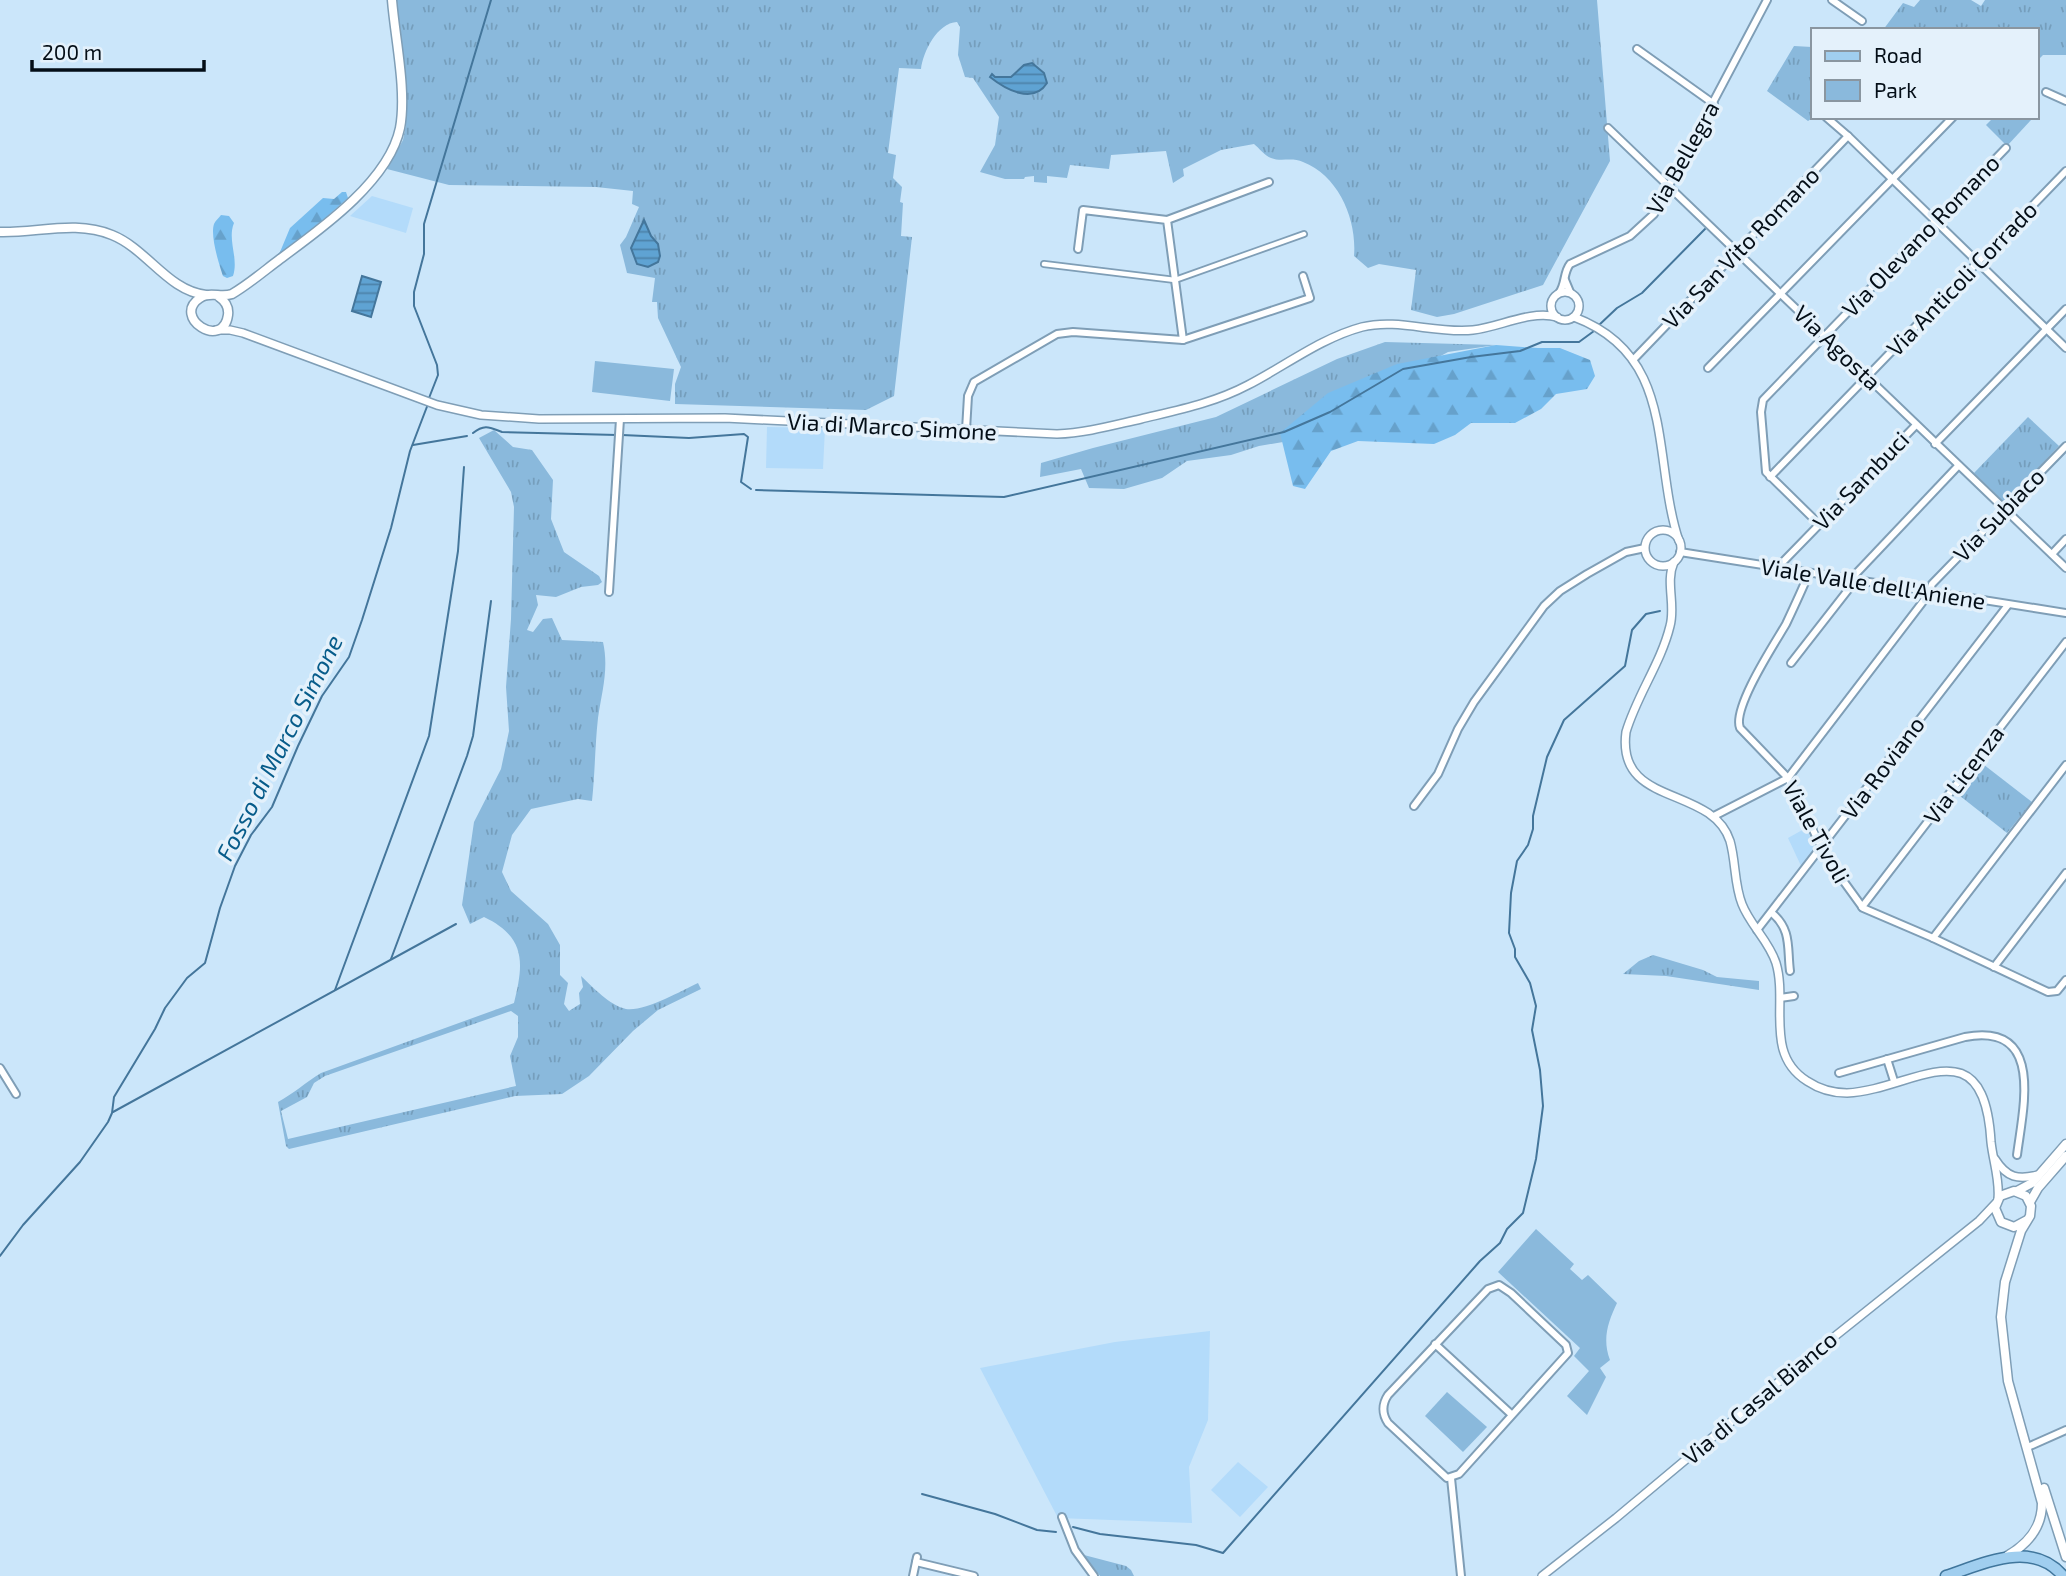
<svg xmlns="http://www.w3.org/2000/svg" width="2066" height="1576" font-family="'Exo 2',sans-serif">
	<defs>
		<pattern id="grass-tufts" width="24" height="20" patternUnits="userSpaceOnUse" patternTransform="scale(1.75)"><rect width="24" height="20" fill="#8ab9dc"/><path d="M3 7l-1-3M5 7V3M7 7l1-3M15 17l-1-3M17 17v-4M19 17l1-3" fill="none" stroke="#759ebc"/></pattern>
		<pattern id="forest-firs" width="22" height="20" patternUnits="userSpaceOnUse" patternTransform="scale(1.75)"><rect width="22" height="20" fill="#78bdee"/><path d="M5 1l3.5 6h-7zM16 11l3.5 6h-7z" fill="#66a1cb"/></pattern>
		<pattern id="water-rules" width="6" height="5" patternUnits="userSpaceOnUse" patternTransform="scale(1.75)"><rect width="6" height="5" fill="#5fa3d3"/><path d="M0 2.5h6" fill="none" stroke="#4c83aa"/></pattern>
	</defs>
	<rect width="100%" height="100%" fill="#cbe6fa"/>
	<g fill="#b3dbfa">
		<polygon points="372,196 413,208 406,233 350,216"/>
		<polygon points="767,427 825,428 823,469 766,468"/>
		<polygon points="1806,828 1816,850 1802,868 1788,838"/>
		<polygon points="1210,1331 1208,1420 1189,1467 1192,1523 1058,1518 980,1368 1115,1342"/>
		<polygon points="1238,1462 1268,1487 1240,1517 1211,1490"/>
	</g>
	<g fill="url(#grass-tufts)" fill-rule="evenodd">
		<path d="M 395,0 L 1597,0 L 1610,161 L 1543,285 L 1454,314 L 1437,317 L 1411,310 L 1416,270 L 1379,264 L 1368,268 L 1354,256 C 1357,220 1339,176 1303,162 C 1293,157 1280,162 1271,158 C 1265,156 1259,148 1254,144 L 1221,150 L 1183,169 L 1184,176 L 1173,183 L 1166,151 L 1111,155 L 1109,169 L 1070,165 L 1067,178 L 1047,176 L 1047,183 L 1034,182 L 1034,176 L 1025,177 L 1024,179 L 1005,179 L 980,172 L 995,145 L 999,117 L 973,78 L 965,77 L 958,55 L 960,27 L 957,22 C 937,23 923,52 921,69 L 899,68 L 888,153 L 896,155 L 893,178 L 902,187 L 900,202 L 903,203 L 901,236 L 912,237 L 894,396 L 866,410 L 675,404 L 675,384 L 681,367 L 658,318 L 657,302 L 652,302 L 655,278 L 627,273 L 620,245 L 626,237 L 639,207 L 632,204 L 633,191 L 596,187 L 449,185 L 387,169 L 403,140 L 406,125 Z"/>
		<polygon points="1920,0 1971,0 1981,6 1985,0 2066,0 2066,55 2043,55 2036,62 2036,30 1883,30 1903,3 1914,7"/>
		<polygon points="1794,46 1812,47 1812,117 1814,117 1808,121 1767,91"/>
		<polygon points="1994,117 2026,117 2031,120 2007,146 1986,125"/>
		<polygon points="1385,342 1496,345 1448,352 1283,442 1259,446 1231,455 1187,461 1162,478 1124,489 1089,488 1081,469 1040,477 1041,463 1093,448 1216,417 1337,359"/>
		<polygon points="2028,417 2059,446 2005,503 1974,473"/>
		<path d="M 494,430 L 513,447 L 532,450 L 553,480 L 551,519 L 564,552 L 599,576 L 602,582 L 598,585 L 581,587 L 556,597 L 536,595 L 538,605 L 527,630 L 533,632 L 543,619 L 552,618 L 562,640 L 603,642 C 609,669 602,691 598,718 C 595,745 595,773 592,801 L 578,799 L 531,809 L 512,835 L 502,872 L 511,891 L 548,924 L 560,945 L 560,975 L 568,983 L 564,1004 L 569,1011 L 580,1004 L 579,993 L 583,987 L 581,976 C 594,988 609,1005 626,1009 C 644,1012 681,991 698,983 L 701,989 L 658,1010 L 633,1031 L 589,1076 L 562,1094 L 515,1096 L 289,1149 L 286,1146 L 278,1102 C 293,1094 306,1082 321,1073 L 514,1003 C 524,963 526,937 484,917 L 470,924 L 462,905 L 474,822 L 501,769 L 509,731 L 506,687 L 511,619 L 514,507 L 511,492 L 479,438 ZM 511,1011 L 518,1016 L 518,1037 L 510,1056 L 516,1086 L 288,1139 L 281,1111 L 307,1097 L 314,1083 L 325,1076 Z"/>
		<polygon points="1979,761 2032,802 2007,833 1955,792"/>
		<polygon points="1653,955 1703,970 1717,977 1759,981 1759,990 1666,976 1623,974 1639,961"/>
		<polygon points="1084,1555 1126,1566 1131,1570 1134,1576 1100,1576"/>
	</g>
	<g fill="url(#forest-firs)">
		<polygon points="342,192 346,192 348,198 289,250 275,257 280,252 290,228 323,198 334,199"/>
		<path d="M 221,215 L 229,216 L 234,223 C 227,240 239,258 233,276 L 227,278 L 223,276 C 219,264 210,236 214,224 C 215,221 219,218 221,215 Z"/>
		<polygon points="1496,345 1538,348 1560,348 1590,360 1595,376 1587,389 1556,394 1541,409 1515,423 1471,423 1455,435 1434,444 1358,441 1331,451 1305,489 1293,486 1280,433 1328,393 1397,364"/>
	</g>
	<g fill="#8ab9dc">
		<polygon points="595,361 674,369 670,401 592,392"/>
		<path d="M 1536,1229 L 1574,1264 L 1570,1269 L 1582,1280 L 1588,1275 L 1617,1303 C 1608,1322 1602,1339 1610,1360 L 1600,1368 L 1606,1377 L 1587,1415 L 1567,1396 L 1589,1371 L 1574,1356 L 1580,1348 L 1498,1272 Z"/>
		<polygon points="1447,1392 1487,1427 1463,1452 1425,1416"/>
	</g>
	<g fill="url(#water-rules)" stroke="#44769b" stroke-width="2">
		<path d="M 1032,63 L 1044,73 L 1047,83 C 1033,105 1005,89 990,77 L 992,74 L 995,77 L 1011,77 L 1024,65 Z"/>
		<polygon points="644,220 651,236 658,244 660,256 658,262 648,267 637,264 631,248"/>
		<polygon points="362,276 381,282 371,317 352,311"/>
	</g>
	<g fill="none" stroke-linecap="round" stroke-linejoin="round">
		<g stroke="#44769b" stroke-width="2">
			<polyline points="1598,326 1617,308 1642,293 1705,229"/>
			<polyline points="429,398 438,375 437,365 414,306 414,292 424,254 424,224 491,0"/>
			<path d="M 473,433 C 485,423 491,428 502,432 L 617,435"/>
			<polyline points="622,435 689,438 744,434 748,437 741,482 751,489"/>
			<polyline points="413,445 467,436"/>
			<polyline points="756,490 1004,497 1284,432 1330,412 1403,369 1471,357 1520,351 1542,342 1579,342 1594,331"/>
			<polyline points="391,959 467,756 473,736 491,601"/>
			<polyline points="335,990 429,736 458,551 464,467"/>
			<polyline points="113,1112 456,924"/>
			<polyline points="0,1256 23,1225 80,1162 108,1122 112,1113 114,1097 155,1029 165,1008 187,978 205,963 220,908 235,866 251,835 272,807 298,746 322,696 349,657 362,620 391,528 410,451 428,404"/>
			<polyline points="922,1494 995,1514 1037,1530 1056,1532"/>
			<polyline points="1073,1527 1100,1534 1196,1545 1223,1553 1480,1261 1500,1243 1507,1229 1523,1213 1536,1159 1543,1106 1540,1070 1532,1030 1536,1006 1530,983 1515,957 1515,949 1509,933 1511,893 1517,861 1528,845 1533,829 1533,816 1547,757 1564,720 1625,666 1632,630 1646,614 1660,611"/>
		</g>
		<defs>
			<polyline id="pedestrian" points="1044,264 1175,280 1304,234"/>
			<g id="minor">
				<polyline points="1832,0 1862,21"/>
				<polyline points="1637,49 1714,104"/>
				<polyline points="2046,92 2066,101"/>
				<polyline points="1826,117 1848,136 2066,348"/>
				<polyline points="1608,128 2066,568"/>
				<polyline points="1167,220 1269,182"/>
				<polyline points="1565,280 1570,292"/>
				<path d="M 1559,293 C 1566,284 1563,273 1570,264 L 1630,236 L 1654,214 L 1767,0"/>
				<polyline points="1183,340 1310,298 1303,276"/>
				<polyline points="1633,360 1848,136"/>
				<polyline points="1708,368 1953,117"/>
				<polyline points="966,430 968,396 974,382 1057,334 1073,332 1183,340 1167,220 1083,210 1078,249"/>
				<polyline points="1935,444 2066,309"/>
				<polyline points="1770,477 2066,171"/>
				<polyline points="1819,524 1766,472 1761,412 1763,400 2006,148"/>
				<polyline points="1680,552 2066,613"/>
				<polyline points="2052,554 2066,539"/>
				<polyline points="1777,568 1916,425"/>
				<path d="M 1809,573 C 1802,590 1794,607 1786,624 C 1775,643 1732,708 1740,728 L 1788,778 L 1826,857 L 1863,908 L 1933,938 L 2048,992 L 2057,991 L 2066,980"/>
				<polyline points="1850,580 1958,466"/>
				<polyline points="609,592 620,419"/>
				<polyline points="1791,663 1855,581"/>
				<polyline points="1414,806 1438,774 1458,729 1474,702 1544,606 1560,591 1587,574 1626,552 1645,548"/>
				<polyline points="1714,816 1788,778 1928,595 1932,584 2066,446"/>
				<polyline points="1862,907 2066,642"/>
				<path d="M 1772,913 C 1792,930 1787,948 1790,971"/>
				<polyline points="1757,930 2008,605"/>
				<polyline points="1933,938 2066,765"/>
				<polyline points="1994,967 2066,873"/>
				<polyline points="1780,998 1794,996"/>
				<polyline points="1887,1059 1894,1081"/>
				<polyline points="0,1068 16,1094"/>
				<path d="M 1839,1073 L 1965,1037 C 2045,1022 2023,1108 2017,1155"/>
				<path d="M 1499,1285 L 1511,1293 L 1566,1345 L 1568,1353 L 1459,1474 L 1447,1478 L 1388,1423 C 1382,1414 1382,1404 1388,1395 L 1488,1289 Z"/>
				<polyline points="1435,1344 1511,1414"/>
				<polyline points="2030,1446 2066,1430"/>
				<polyline points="1451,1478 1461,1576"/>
				<polyline points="1062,1517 1075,1550 1094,1576"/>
				<polyline points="916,1562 974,1576"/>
				<polyline points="913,1576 917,1557"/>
			</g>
			<g id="tertiary">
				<circle cx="1565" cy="306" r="14"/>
				<path d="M 1574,317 C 1678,356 1651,457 1679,541"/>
				<path d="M 216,330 L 230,330 L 243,333 L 437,405 L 481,415 L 539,419 L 725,418 L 1057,434 C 1086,433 1114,425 1141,419 C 1178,410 1214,403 1248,385 C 1285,366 1321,338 1362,327 C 1398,318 1436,334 1473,330 C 1500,327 1530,310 1557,317"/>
				<circle cx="1663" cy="548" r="18"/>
				<path d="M 1674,562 C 1665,582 1676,605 1670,626 C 1661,663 1637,695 1626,732 C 1616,808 1711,784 1730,841 C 1736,862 1734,884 1742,904 C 1750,925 1769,941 1776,963 C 1788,1003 1764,1054 1807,1081 C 1819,1089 1832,1093 1847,1093 C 1913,1090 1984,1022 1991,1142 C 1993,1161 2000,1180 1998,1199"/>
				<path d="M 1995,1159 C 2007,1178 2018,1180 2038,1175"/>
				<polyline points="1542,1576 1616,1518 1799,1365 1979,1221 1996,1203"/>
			</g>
			<g id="secondary">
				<path d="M 0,232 C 38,233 76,220 112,235 C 147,249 168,291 206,295"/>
				<path d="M 219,297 C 225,301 229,307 228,315 C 223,351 171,317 200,298 C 210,291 221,298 232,294 C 249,284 264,271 280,259 C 321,229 389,181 400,128 C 407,91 395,38 392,0"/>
				<polyline points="2017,1191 2032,1183 2066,1144"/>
				<polyline points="2030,1202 2038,1188 2066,1156"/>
				<polyline points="2044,1488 2066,1557"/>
				<path d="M 2007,1556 C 2028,1544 2042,1528 2042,1503 L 2008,1381 L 2001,1317 L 2005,1282 L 2021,1231 L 2030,1216 L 2031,1206 L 2026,1196 L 2014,1191 L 2000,1196 L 1995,1208 L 2001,1222 L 2014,1227 L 2027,1220"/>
			</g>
			<path id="primary" d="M 1946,1576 C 1983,1564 2032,1539 2063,1576"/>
		</defs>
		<use href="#pedestrian" stroke="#7f9eb6" stroke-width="8"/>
		<use href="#minor" stroke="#7f9eb6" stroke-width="10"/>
		<use href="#tertiary" stroke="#7f9eb6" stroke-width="10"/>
		<use href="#secondary" stroke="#7f9eb6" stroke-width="11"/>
		<use href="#primary" stroke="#40769c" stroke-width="13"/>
		<use href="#pedestrian" stroke="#fff" stroke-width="4.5"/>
		<use href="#minor" stroke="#fff" stroke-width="6"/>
		<use href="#tertiary" stroke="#fff" stroke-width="7"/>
		<use href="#secondary" stroke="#fff" stroke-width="8"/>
		<use href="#primary" stroke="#a0ceef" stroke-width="10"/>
	</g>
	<g text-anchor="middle" stroke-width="7" stroke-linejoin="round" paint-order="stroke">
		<g font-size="23" fill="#040e17" stroke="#e4f1fb">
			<text transform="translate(1683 158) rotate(-61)" y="8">Via Bellegra</text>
			<text transform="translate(1921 236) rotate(-46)" y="8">Via Olevano Romano</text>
			<text transform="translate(1741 248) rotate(-46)" y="8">Via San Vito Romano</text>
			<text transform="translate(1962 279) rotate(-46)" y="8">Via Anticoli Corrado</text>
			<text transform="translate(1837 348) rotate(44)" y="8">Via Agosta</text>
			<text transform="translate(892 427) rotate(3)" y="8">Via di Marco Simone</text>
			<text transform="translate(1861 481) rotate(-46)" y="8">Via Sambuci</text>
			<text transform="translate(1999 515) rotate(-46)" y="8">Via Subiaco</text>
			<text transform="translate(1873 584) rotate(9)" y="8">Viale Valle dell'Aniene</text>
			<text transform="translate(1883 768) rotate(-53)" y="8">Via Roviano</text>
			<text transform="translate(1964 775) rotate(-53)" y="8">Via Licenza</text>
			<text transform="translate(1816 832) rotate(61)" y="8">Viale Tivoli</text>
			<text transform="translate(1760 1398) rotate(-40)" y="8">Via di Casal Bianco</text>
		</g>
		<g font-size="24" font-style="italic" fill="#075c8a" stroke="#e4f1fb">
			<text transform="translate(280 748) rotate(-63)" y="8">Fosso di Marco Simone</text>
		</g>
	</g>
	<rect x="1811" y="28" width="228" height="91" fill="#e4f1fb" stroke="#8a96a0" stroke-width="2"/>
	<rect x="1825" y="51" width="35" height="10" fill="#a0ceef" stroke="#8a96a0" stroke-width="2"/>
	<text x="1874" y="63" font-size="21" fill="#040e17">Road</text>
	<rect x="1825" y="80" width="35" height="21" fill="#8ab9dc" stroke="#8a96a0" stroke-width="2"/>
	<text x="1874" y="98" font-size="21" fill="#040e17">Park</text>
	<path d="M32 60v10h172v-10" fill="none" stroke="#040e17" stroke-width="3.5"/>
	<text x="42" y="60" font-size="21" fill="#040e17" stroke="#e4f1fb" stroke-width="5" paint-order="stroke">200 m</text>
</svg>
